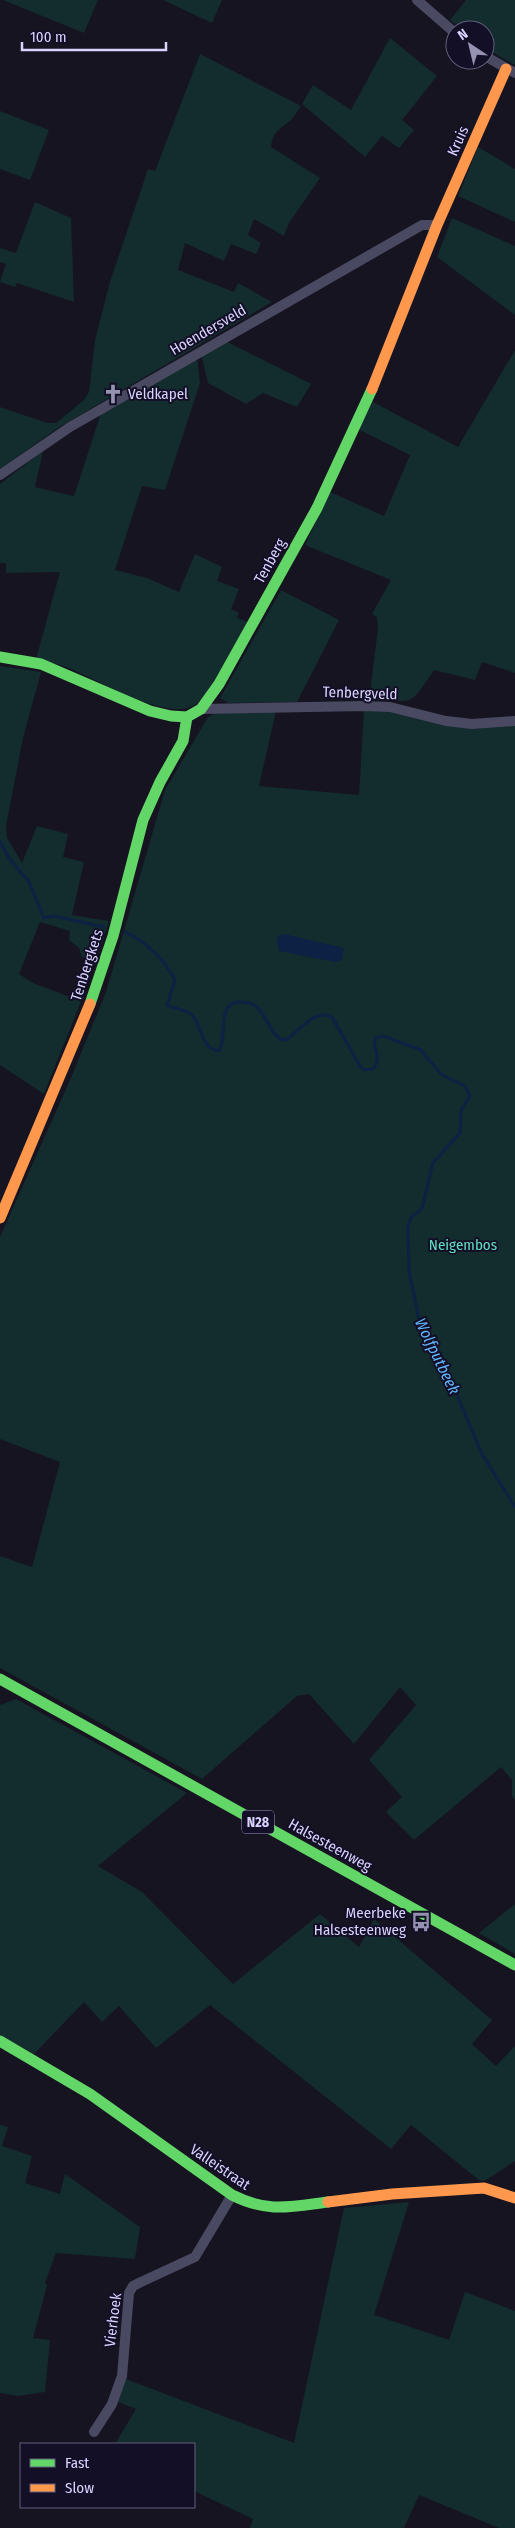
<svg xmlns="http://www.w3.org/2000/svg" width="515" height="2528" font-family="'Fira Sans Condensed',sans-serif">
	<rect width="100%" height="100%" fill="#161421"/>
	<g fill="#132c2d">
		<polygon points="3,0 98,0 84,33"/>
		<polygon points="163,0 222,0 212,23"/>
		<polygon points="466,0 515,0 515,65 485,48 485,30 463,30 450,20"/>
		<polygon points="390,38 437,76 402,120 414,130 399,148 382,136 365,157 302,104 313,85 351,110"/>
		<path d="M 200,54 L 301,106 C 298,110 295,115 292,119 C 281,129 273,130 271,147 L 320,178 L 289,223 L 284,236 L 254,219 L 248,235 L 261,243 L 256,254 L 231,244 L 224,261 L 185,243 L 178,270 L 234,292 L 238,283 L 272,302 L 58,428 L 0,469 L 0,407 L 47,423 L 56,423 L 84,400 L 89,392 L 95,340 L 110,282 L 148,169 L 155,171 Z"/>
		<polygon points="0,111 49,130 30,180 0,169"/>
		<polygon points="478,147 515,169 515,222 458,196"/>
		<polygon points="35,202 71,218 74,302 17,283 15,287 0,282 6,264 0,262 0,248 16,253"/>
		<polygon points="452,218 515,246 515,315 437,257"/>
		<polygon points="225,341 311,384 297,407 263,393 246,404 208,383 201,354"/>
		<path d="M 515,350 L 515,673 L 482,662 L 475,680 L 434,670 C 406,712 415,698 369,701 L 378,628 L 377,617 L 372,614 L 391,580 L 305,545 L 330,492 L 384,516 L 410,455 L 358,429 L 373,402 L 458,447 Z"/>
		<path d="M 197,357 L 200,383 L 165,490 L 142,486 L 115,570 L 147,578 L 179,592 L 195,554 L 222,567 L 217,581 L 239,589 L 231,609 L 239,613 L 237,618 L 248,622 C 234,644 215,687 197,703 C 171,726 94,677 66,667 C 56,663 46,662 36,659 L 60,572 L 6,573 L 6,563 L 0,563 L 0,484 L 43,451 L 35,487 L 74,496 L 102,410 Z"/>
		<polygon points="281,590 339,620 297,702 228,703 220,698"/>
		<polygon points="0,666 41,672 23,738 6,826 7,838 22,863 37,826 68,834 63,857 84,862 72,915 109,921 96,961 82,957 79,948 69,940 70,931 40,922 19,974 33,983 73,998 82,981 88,984 44,1094 0,1065"/>
		<polygon points="364,709 402,713 472,729 515,725 515,1800 512,1796 512,1780 501,1767 414,1840 386,1812 402,1797 369,1760 416,1705 400,1687 354,1744 309,1694 297,1696 202,1779 0,1668 0,1556 32,1567 60,1462 0,1439 0,1237 70,1080 106,992 165,790 208,717 218,712 276,711 259,786 359,795"/>
		<polygon points="16,1699 187,1793 98,1866 142,1892 233,1984 320,1914 359,1947 374,1919 492,2020 472,2044 496,2066 515,2046 515,2161 486,2180 480,2181 411,2125 391,2149 210,2005 156,2048 119,2006 102,2022 84,2002 34,2054 0,2035 0,1705"/>
		<polygon points="515,1904 515,1954 479,1933"/>
		<polygon points="0,2125 8,2127 2,2146 32,2156 25,2183 60,2194 65,2174 140,2227 135,2259 56,2253 45,2283 47,2285 33,2338 50,2340 45,2392 18,2396 0,2393"/>
		<polygon points="409,2202 374,2315 449,2340 465,2292 515,2311 515,2528 499,2528 419,2495 404,2528 250,2528 253,2519 194,2491 194,2444 115,2444 136,2409 118,2402 126,2379 294,2443 344,2208"/>
	</g>
	<polygon fill="#0d2144" points="284,934 340,947 344,949 342,960 335,962 279,951 277,941 279,935"/>
	<g fill="none" stroke-linecap="round" stroke-linejoin="round">
		<g stroke="#0d2144" stroke-width="3">
			<polyline points="0,841 9,858 29,882 44,918 54,916 104,927"/>
			<path d="M 125,932 C 146,942 164,959 175,980 L 167,1005 C 175,1010 185,1008 192,1015 C 202,1026 201,1049 219,1051 C 228,1036 216,1003 239,1002 C 245,1002 253,1003 257,1007 C 267,1016 269,1032 280,1039 L 286,1040 C 300,1031 314,1008 332,1017 L 360,1066 L 365,1070 L 373,1069 C 383,1055 372,1051 375,1038 L 383,1036 L 421,1050 L 442,1075 L 465,1086 L 470,1096 L 461,1110 L 460,1133 L 433,1163 L 422,1208 L 411,1218 L 408,1225 L 409,1271 L 420,1324 L 446,1369 L 482,1454 L 515,1507"/>
		</g>
		<g stroke="#4a4962" stroke-width="10">
			<polyline points="417,0 455,33"/>
			<polyline points="485,56 515,73"/>
			<polyline points="0,475 70,427 422,225 437,225"/>
			<polyline points="201,709 364,706 390,707 446,721 472,724 515,721"/>
			<polyline points="94,2432 112,2404 122,2376 129,2293 133,2286 141,2282 195,2257 232,2195"/>
		</g>
		<g stroke="#63d668" stroke-width="11">
			<polyline points="0,657 41,664 150,711 171,716 187,717 201,709 219,684 317,508 372,389"/>
			<polyline points="90,1004 113,936 143,820 160,782 183,741 187,717"/>
			<polyline points="0,1679 515,1965"/>
			<path d="M 0,2041 L 90,2094 L 232,2195 C 268,2213 289,2207 328,2202"/>
		</g>
		<g stroke="#ff974d" stroke-width="11">
			<polyline points="372,389 437,225 506,69"/>
			<polyline points="0,1218 90,1004"/>
			<polyline points="328,2202 392,2194 484,2188 515,2198"/>
		</g>
	</g>
	<defs>
		<symbol id="church-bare" viewBox="-9 -9 18 18"><path d="M-1.2-6h2.4v3.5h3.3v2.4h-3.3V6h-2.4V-.1h-3.3v-2.4h3.3Z" fill="#9591b1" stroke="#130f26" stroke-width="2.5" paint-order="stroke"/></symbol>
		<symbol id="bus-bare" viewBox="-9 -9 18 18"><path d="M-5-6H5V4H4V6H2V4H-2V6H-4V4H-5ZM-3.5-4V0h7V-4ZM-3.5 1.2v1.5H-2V1.2ZM2 1.2v1.5H3.5V1.2Z" fill="#9591b1" stroke="#130f26" stroke-width="2.5" paint-order="stroke"/></symbol>
	</defs>
	<g fill-rule="evenodd">
		<use href="#church-bare" x="99" y="380" width="28" height="28"/>
		<use href="#bus-bare" x="407" y="1908" width="28" height="28"/>
	</g>
	<g text-anchor="middle" stroke-width="4" stroke-linejoin="round" paint-order="stroke">
		<rect fill="#130f26" stroke="#9e99be" stroke-width="1" x="242" y="1810.5" width="32" height="23" rx="4"/>
		<g font-size="14" font-weight="bold" fill="#d9d4ff">
			<text x="258" y="1827">N28</text>
		</g>
		<g font-size="15" fill="#d9d4ff" stroke="#130f26">
			<text transform="translate(458 141) rotate(-66)" y="5">Kruis</text>
			<text transform="translate(208 330) rotate(-30)" y="5">Hoendersveld</text>
			<text transform="translate(270 561) rotate(-61)" y="5">Tenberg</text>
			<text transform="translate(360 693) rotate(2)" y="5">Tenbergveld</text>
			<text transform="translate(87 965) rotate(-72)" y="5">Tenbergkets</text>
			<text transform="translate(330 1845) rotate(29)" y="5">Halsesteenweg</text>
			<text transform="translate(220 2167) rotate(34)" y="5">Valleistraat</text>
			<text transform="translate(113 2320) rotate(-83)" y="5">Vierhoek</text>
		</g>
		<g font-size="15" fill="#d9d4ff" stroke="#130f26" text-anchor="start">
			<text x="128" y="399">Veldkapel</text>
			<text x="406" y="1918" text-anchor="end">Meerbeke<tspan x="406" dy="17">Halsesteenweg</tspan></text>
		</g>
		<g font-size="15" fill="#5fe0c0" stroke="#130f26">
			<text x="463" y="1250">Neigembos</text>
		</g>
		<g font-size="16" font-style="italic" fill="#62b6ff" stroke="#130f26">
			<text transform="translate(438 1356) rotate(64)" y="6">Wolfputbeek</text>
		</g>
	</g>
	<rect x="20" y="2443" width="175" height="65" fill="#130f26" stroke="#625e7d"/>
	<rect x="30" y="2459" width="25" height="8" fill="#63d668" stroke="#625e7d"/>
	<text x="65" y="2468" font-size="15" fill="#d9d4ff">Fast</text>
	<rect x="30" y="2484" width="25" height="8" fill="#ff974d" stroke="#625e7d"/>
	<text x="65" y="2493" font-size="15" fill="#d9d4ff">Slow</text>
	<g transform="translate(470 45) rotate(325)"><circle r="24" fill="#130f26" stroke="#625e7d"/>
	<path d="M0-4L9 19L0 12L-9 19Z" fill="#9591b1"/>
	<text y="-8" font-size="14" font-weight="bold" text-anchor="middle" fill="#d9d4ff">N</text>
	</g>
	<path d="M22 42v8h144v-8" fill="none" stroke="#d9d4ff" stroke-width="2.5"/>
	<text x="30" y="42" font-size="15" fill="#d9d4ff" stroke="#130f26" stroke-width="4" paint-order="stroke">100 m</text>
</svg>
